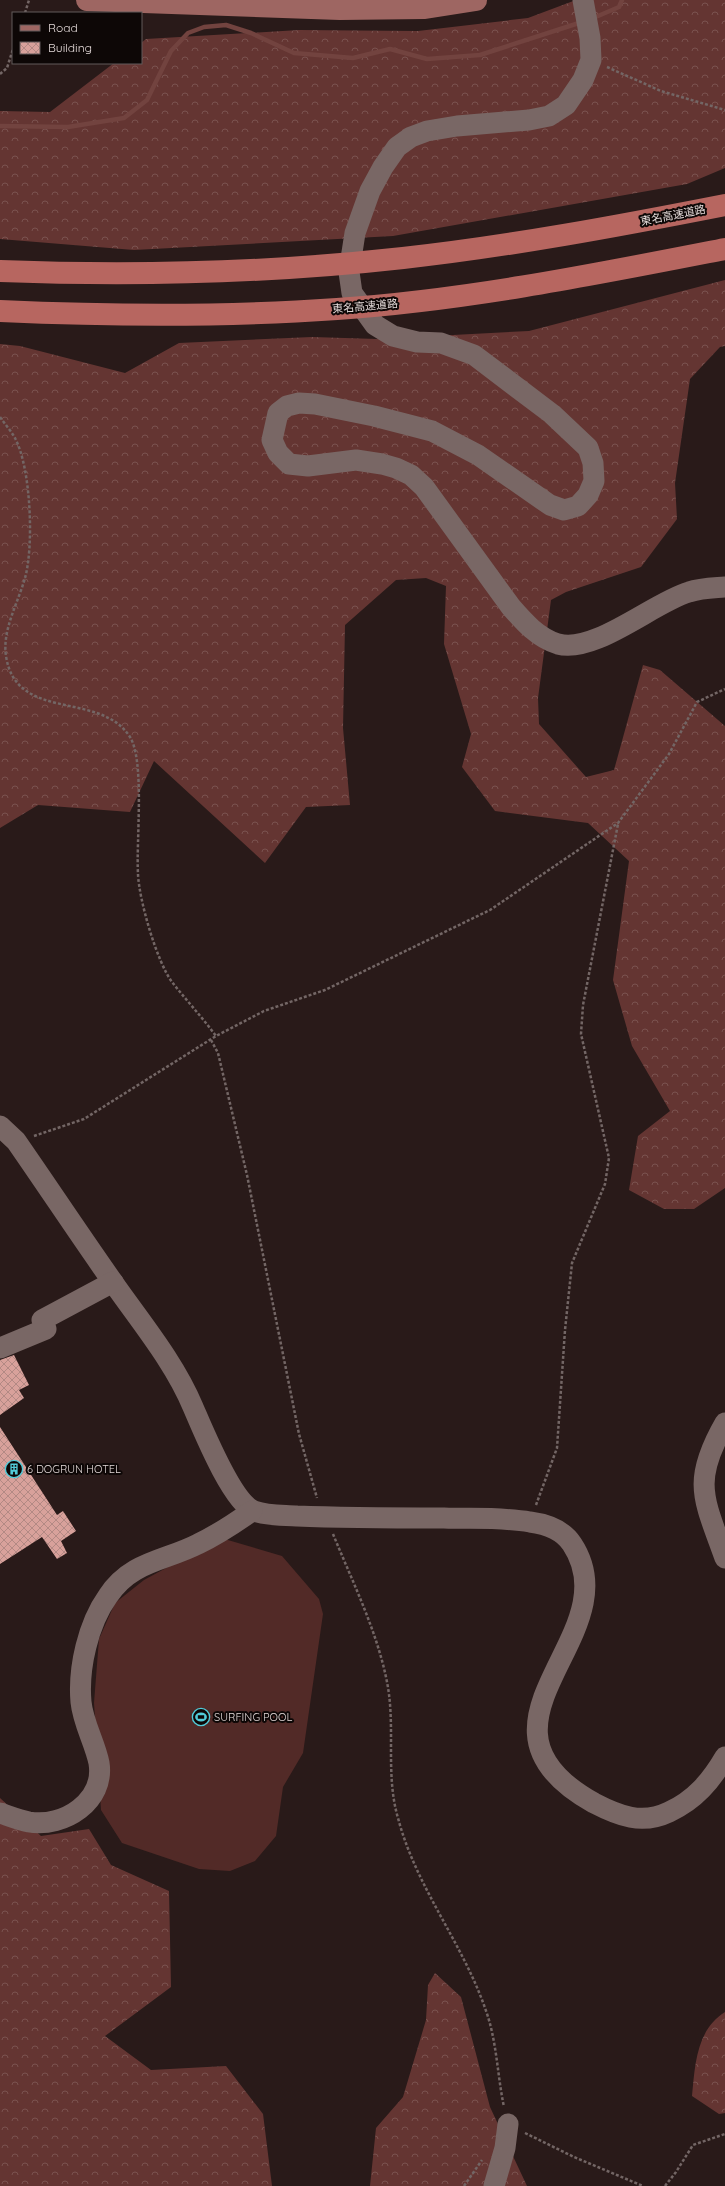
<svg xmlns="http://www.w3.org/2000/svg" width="725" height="2186" font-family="Quicksand,'Noto Sans JP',sans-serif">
	<defs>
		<pattern id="forest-crowns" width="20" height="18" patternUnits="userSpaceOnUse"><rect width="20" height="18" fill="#643532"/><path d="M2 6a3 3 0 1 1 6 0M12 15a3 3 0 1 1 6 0" fill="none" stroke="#7a524f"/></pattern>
		<pattern id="building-cross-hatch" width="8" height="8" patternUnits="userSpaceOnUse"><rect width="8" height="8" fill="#d8a19b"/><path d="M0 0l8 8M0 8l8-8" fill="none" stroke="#b38984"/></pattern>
	</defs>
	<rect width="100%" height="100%" fill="#291a19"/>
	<polygon fill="#522a27" points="221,1538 282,1556 319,1599 323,1614 303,1753 283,1787 276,1836 255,1861 230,1871 199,1869 122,1843 101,1810 94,1703 99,1639 115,1603 144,1580"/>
	<g fill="url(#forest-crowns)">
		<polygon points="576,0 725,0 725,168 687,184 393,236 134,250 0,239 0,111 50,112 114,63 141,63 141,43 146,39 299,30 418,31 528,18"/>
		<polygon points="725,280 725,346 720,347 690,379 675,483 677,519 641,567 566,592 551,600 538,698 539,724 586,777 614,770 643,665 660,670 725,726 725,1188 694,1209 664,1209 629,1190 638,1136 670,1111 632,1046 613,980 629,861 588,823 495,811 462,767 471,734 444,644 446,586 426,578 396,580 345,625 343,728 350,805 306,807 265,863 154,761 130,812 38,805 0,828 0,344 20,346 125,373 179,343 312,337 377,339 529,331"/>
		<polygon points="0,1798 41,1836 89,1829 111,1865 169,1891 171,1987 105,2036 151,2070 226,2066 263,2114 272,2186 0,2186"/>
		<polygon points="435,1973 461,1997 490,2107 527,2186 370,2186 376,2128 403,2097 426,2020 428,1985"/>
		<path d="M 725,2012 L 725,2113 L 719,2114 L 692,2096 C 695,2066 696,2030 725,2012 Z"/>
	</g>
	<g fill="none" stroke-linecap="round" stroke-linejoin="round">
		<g stroke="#72433f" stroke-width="4.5">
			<polyline points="591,19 619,7 622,0"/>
			<polyline points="0,126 68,127 124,118 147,100 171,51 188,33 204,27 226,25 251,33 294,53 353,58 390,49 427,59 480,55 582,22"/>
		</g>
	</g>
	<g fill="url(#building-cross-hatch)">
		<polygon points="14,1355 29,1385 19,1390 24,1398 0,1415 0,1360"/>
		<polygon points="0,1427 57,1515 63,1511 76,1531 61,1541 67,1553 57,1559 42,1537 0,1564"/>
	</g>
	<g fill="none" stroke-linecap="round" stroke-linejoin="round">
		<g stroke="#736665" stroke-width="2.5" stroke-dasharray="3 2" stroke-linecap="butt">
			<polyline points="25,13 29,0"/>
			<polyline points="607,67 661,91 725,110"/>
			<polyline points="0,74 7,68 13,49"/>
			<path d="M 0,417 C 5,424 11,431 15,438 C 31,468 34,546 25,578 C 18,603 2,630 6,656 C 16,723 100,690 130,737 C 145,761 136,842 138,874 C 139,900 157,962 172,982 C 186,1000 202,1017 216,1036"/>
			<polyline points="211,1040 218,1053 247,1175 299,1434 317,1498"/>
			<polyline points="34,1136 84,1119 216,1036 264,1011 325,990 490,910 618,823 669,754 697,702 725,689"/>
			<polyline points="536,1505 557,1448 565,1330 572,1263 605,1184 609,1158 581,1034 583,1005 618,824"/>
			<path d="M 333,1534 C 353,1583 377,1631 387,1682 C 396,1727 385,1774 398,1818 C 416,1887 462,1942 485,2008 C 497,2040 497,2074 504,2107"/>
			<polyline points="525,2133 574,2157 643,2186"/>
			<polyline points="464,2186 482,2160"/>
			<polyline points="665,2186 676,2172 693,2145 725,2134"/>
		</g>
		<g stroke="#796765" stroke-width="21">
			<path d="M 583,0 L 590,38 L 591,60 L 583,80 L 566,105 L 549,116 L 529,120 L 457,126 L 427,131 L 411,137 L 397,147 L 383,167 L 370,191 L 355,233 L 349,272 L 352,293 L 375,325 L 393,336 L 417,342 L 441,343 L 474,355 L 552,414 L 588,448 L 593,463 L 594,481 L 588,495 L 578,506 L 564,510 L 550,505 L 478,455 L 432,431 L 374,416 L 315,404 L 299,403 L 287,406 L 278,413 L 272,440 L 278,453 L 289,464 L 308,466 L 356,460 L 382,464 L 396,468 L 411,475 L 424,487 L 511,607 C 524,622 538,638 558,644 C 595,654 654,602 689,592 C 701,588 713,588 725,587"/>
			<path d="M 0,1126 L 16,1141 C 50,1190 83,1240 117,1288 C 144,1326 175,1364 193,1407 C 203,1430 232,1502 254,1511 C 267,1516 283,1515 297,1516 C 346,1518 395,1518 444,1518 C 472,1519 502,1517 530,1522 C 545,1524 563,1530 572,1544 C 633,1636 450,1723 594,1803 C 619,1816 642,1825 669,1812 C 695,1800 711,1781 725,1757"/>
			<polyline points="0,1348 46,1329 42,1320 113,1282"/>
			<path d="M 725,1423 C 691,1482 704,1499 725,1558"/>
			<path d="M 0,1813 C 9,1816 19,1820 29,1822 C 64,1828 105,1801 99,1763 C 95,1743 83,1723 81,1702 C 78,1668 88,1624 108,1596 C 131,1561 165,1561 198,1544 C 217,1535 235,1523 252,1511"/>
			<polyline points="494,2186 505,2148 508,2124"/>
		</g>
		<polyline stroke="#9e6662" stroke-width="22" points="87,0 340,9 425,8 476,0"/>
		<g stroke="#b76660" stroke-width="22">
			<path d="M 0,271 C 134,276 269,273 403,258 C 511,246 618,226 725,205"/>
			<path d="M 0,311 C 112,316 225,317 337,309 C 468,300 597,274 725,249"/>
		</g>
	</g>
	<defs>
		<symbol id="building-ring" viewBox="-11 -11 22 22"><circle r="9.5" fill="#0d0706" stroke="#52cbd8" stroke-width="1.5"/><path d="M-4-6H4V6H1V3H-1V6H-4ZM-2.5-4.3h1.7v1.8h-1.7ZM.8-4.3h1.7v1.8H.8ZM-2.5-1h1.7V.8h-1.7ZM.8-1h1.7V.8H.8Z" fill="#52cbd8"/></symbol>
		<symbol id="stadium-ring" viewBox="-11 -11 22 22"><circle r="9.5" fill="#0d0706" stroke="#52cbd8" stroke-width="1.5"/><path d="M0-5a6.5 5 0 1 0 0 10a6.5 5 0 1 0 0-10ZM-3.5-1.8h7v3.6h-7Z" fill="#52cbd8"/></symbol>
	</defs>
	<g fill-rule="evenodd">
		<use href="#building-ring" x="4" y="1459" width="20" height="20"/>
		<use href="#stadium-ring" x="191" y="1707" width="20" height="20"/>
	</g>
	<g text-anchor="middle" stroke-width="4" stroke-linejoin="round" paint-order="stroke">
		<g font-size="11" fill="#e2d8d7" stroke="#0d0706">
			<text transform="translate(673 215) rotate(-11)" y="4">東名高速道路</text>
			<text transform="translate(365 306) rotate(-5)" y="4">東名高速道路</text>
		</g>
		<g font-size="11" fill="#e2d8d7" stroke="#0d0706" text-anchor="start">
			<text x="27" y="1473">6 DOGRUN HOTEL</text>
			<text x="214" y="1721">SURFING POOL</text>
		</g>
	</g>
	<rect x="12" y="12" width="130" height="52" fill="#0d0706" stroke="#625b5a"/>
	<rect x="20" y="25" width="20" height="6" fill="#9e6662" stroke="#625b5a"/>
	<text x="48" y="32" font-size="12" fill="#e2d8d7">Road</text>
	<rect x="20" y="42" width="20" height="12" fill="url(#building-cross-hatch)" stroke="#625b5a"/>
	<text x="48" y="52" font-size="12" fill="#e2d8d7">Building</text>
</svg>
